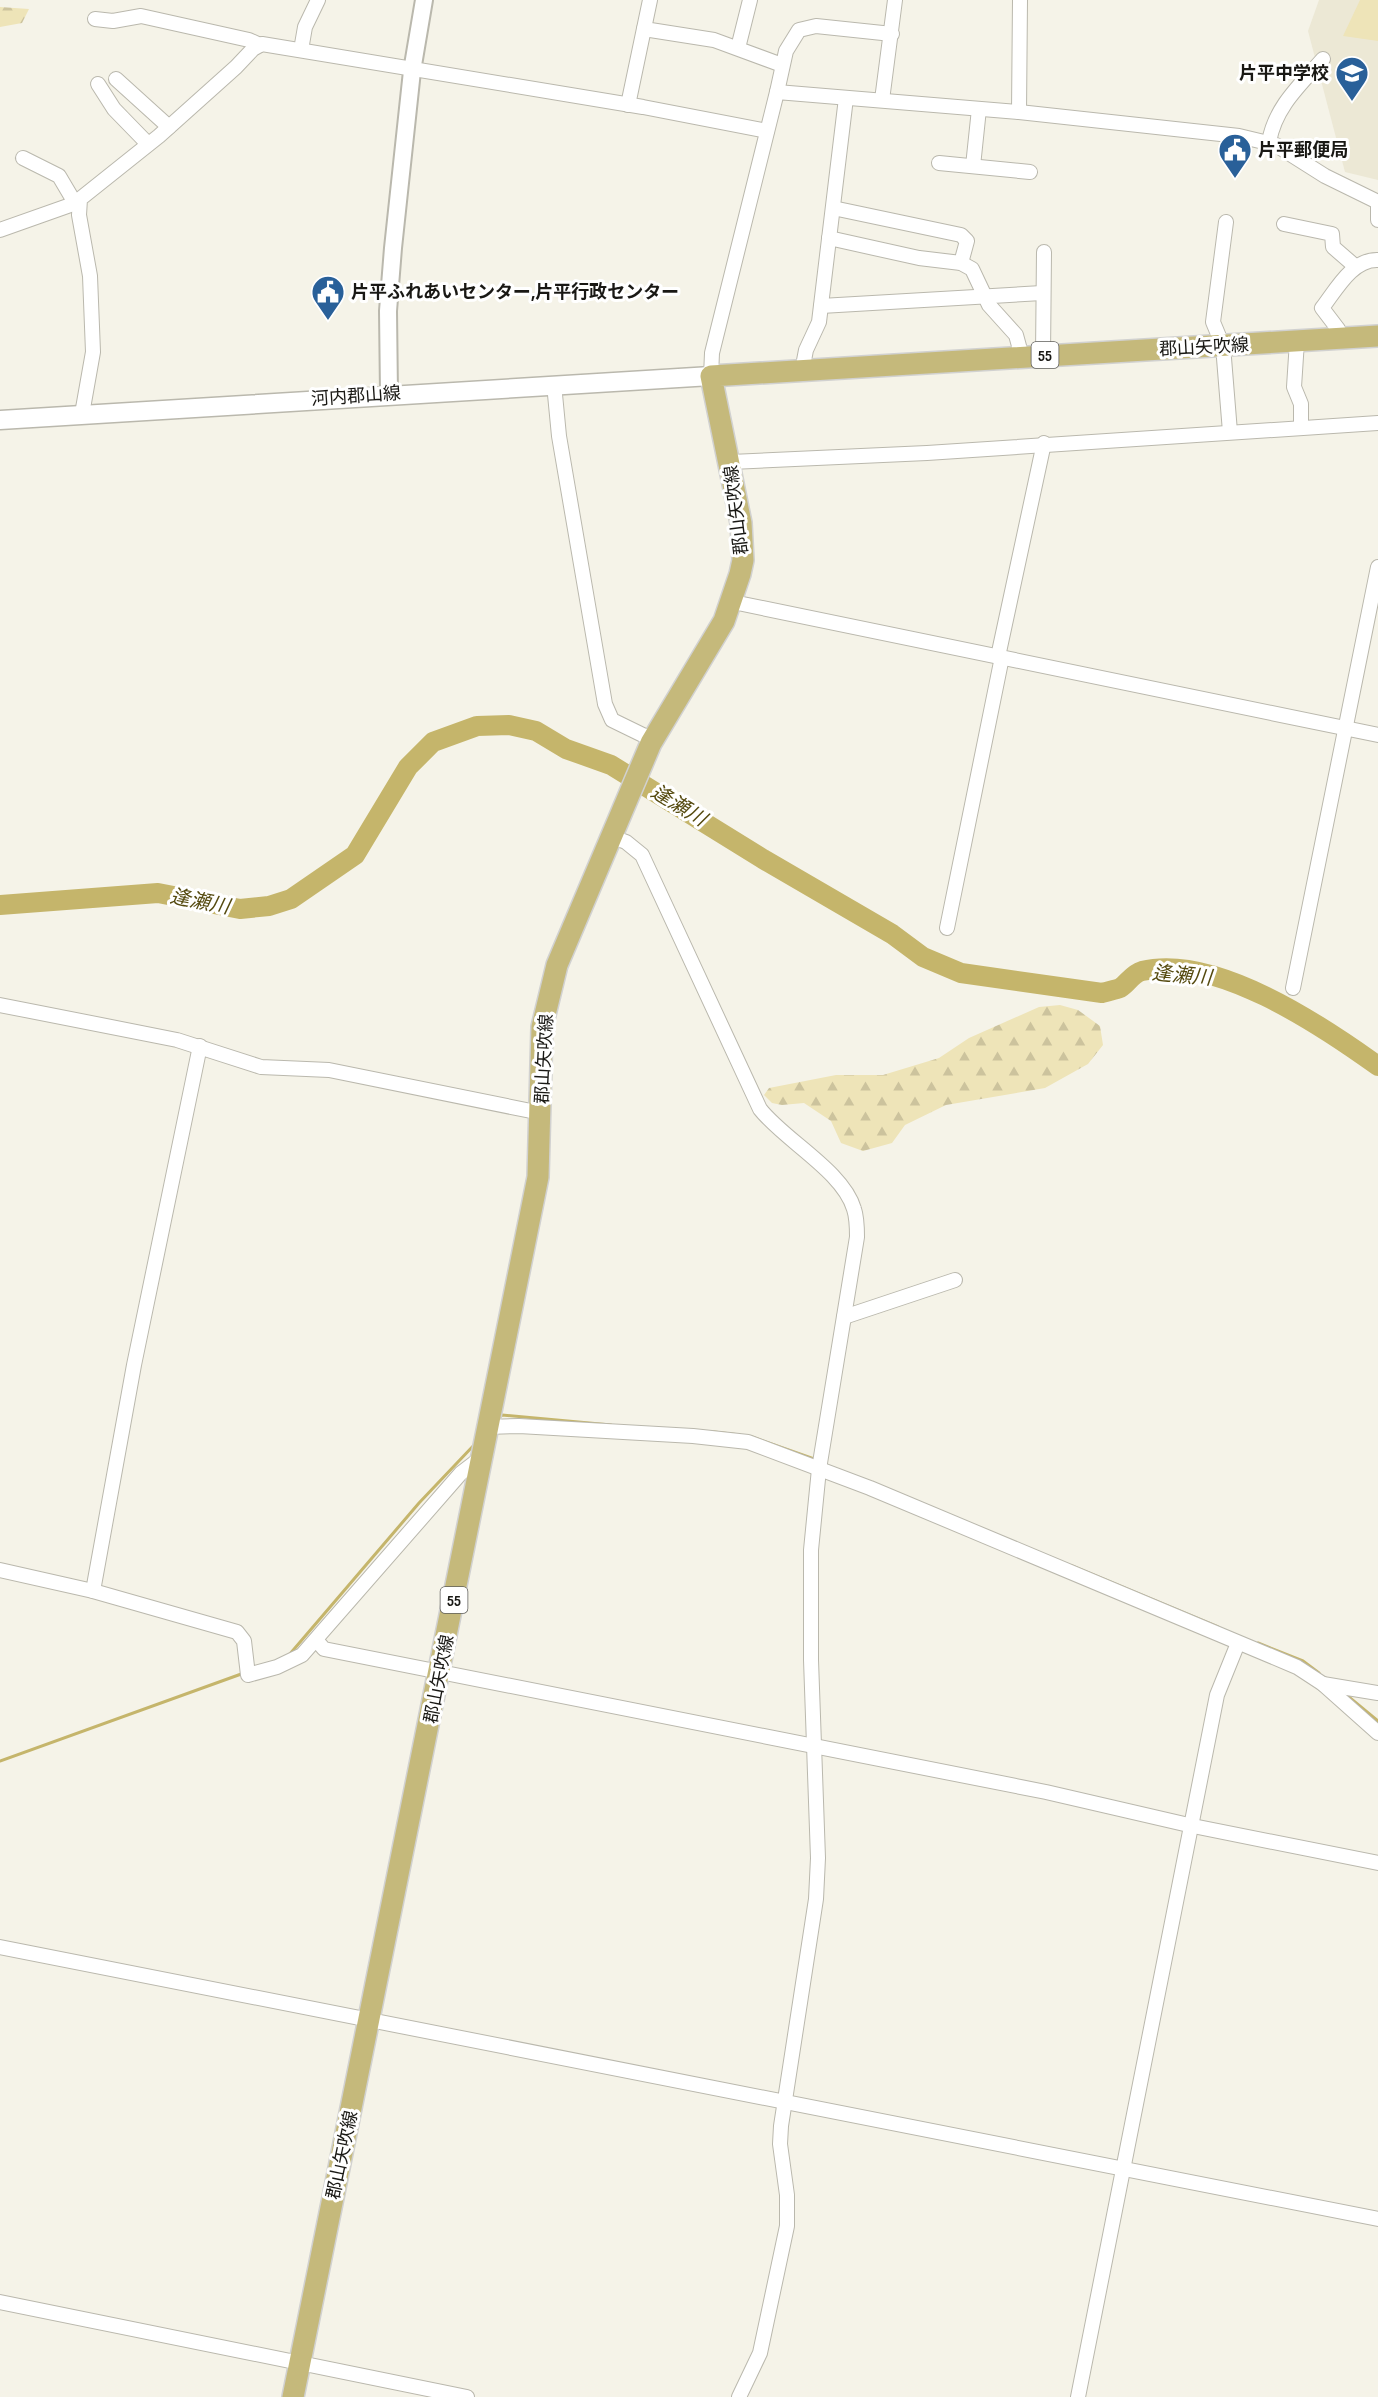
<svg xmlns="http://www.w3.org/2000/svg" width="1378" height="2397" font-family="'Sofia Sans Condensed','Noto Sans JP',sans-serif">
	<defs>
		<pattern id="forest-firs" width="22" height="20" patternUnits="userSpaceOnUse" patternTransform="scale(1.5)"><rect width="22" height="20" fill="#eee4b8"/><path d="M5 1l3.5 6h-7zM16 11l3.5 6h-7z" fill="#ccc39d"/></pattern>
	</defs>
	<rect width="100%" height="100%" fill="#f5f3e8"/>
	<polygon fill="#ece8d5" points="1319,0 1378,0 1378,180 1345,172 1308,31"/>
	<polygon fill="#eee4b8" points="1360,0 1378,0 1378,41 1343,36"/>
	<g fill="url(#forest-firs)">
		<polygon points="0,7 29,9 22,23 0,27"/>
		<polygon points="1060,1005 1078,1010 1100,1026 1103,1045 1088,1064 1045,1088 946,1105 905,1125 892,1143 863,1151 841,1143 831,1121 804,1103 782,1105 772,1103 764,1095 769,1088 836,1075 883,1075 939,1058 969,1038 1039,1007"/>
	</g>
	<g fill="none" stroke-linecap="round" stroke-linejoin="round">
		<g stroke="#c5b56b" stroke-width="3">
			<polyline points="500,1417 502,1415 611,1425"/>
			<polyline points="714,1432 740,1435"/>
			<polyline points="752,1437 817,1460"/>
			<polyline points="1072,1566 1218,1627"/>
			<polyline points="1258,1643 1303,1661 1319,1673"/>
			<polyline points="289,1655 419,1503 475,1444"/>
			<polyline points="1344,1693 1378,1721"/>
			<polyline points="0,1761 244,1673"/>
		</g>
		<path stroke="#c5b56b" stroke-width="20" d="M 0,905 L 158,893 L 240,909 L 269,906 L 291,899 L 355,855 L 408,767 L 433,742 L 477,726 L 509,725 L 536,731 L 566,749 L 611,765 L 763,859 L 892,934 L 923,957 L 961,973 L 1102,993 C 1108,991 1115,990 1120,988 C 1128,983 1132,974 1142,971 C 1214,953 1321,1025 1378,1066"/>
		<defs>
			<g id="minor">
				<polyline points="95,19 113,21 141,16 249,40 260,45"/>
				<polyline points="644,29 714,40 782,65"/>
				<polyline points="738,48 750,0"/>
				<polyline points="301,50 305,27 318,0"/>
				<polyline points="116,79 169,127"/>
				<polyline points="98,84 114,109 148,144"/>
				<polyline points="777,92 786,51 799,30 816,26 892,34"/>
				<polyline points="882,100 895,0"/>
				<polyline points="628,105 650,0"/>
				<polyline points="1019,112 1020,0"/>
				<path d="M 1269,142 C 1275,107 1300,85 1323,59"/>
				<polyline points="23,158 59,176 75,203"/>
				<polyline points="939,163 1030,172"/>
				<polyline points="973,166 979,109"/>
				<polyline points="1378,203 1378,220"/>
				<polyline points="833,208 961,235 967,241 961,263"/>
				<polyline points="1226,222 1213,322 1223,346 1230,432"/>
				<polyline points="1284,224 1332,234 1333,247 1356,267"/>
				<polyline points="0,230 79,202"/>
				<polyline points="829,238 919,258 961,263 972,269 989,305 1016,335 1022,357"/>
				<polyline points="821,306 1042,293"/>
				<path d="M 1342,338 L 1338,329 L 1322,308 C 1336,290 1352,259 1378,260"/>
				<polyline points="1297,341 1294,387 1301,404 1301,427"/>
				<polyline points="1043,355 1044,252"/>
				<polyline points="802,371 806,350 819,322 846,98"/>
				<polyline points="711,376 712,353 777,92 1019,112 1239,136 1276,145 1325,176 1378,202"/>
				<polyline points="554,384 559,436 605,704 612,720 653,740"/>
				<polyline points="82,414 93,352 90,276 79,215 80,199 159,136 236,67 253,49 262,44 643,107 767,131"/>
				<polyline points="731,462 927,453 1378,423"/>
				<polyline points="733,602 1378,735"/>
				<path d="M 610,836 L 626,842 L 642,855 L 760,1109 C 784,1140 843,1171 854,1209 C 857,1218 857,1228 857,1237 L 819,1469 L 811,1550 L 811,1660 L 818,1858 L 816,1899 L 781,2126 L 780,2144 L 787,2195 L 787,2226 L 760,2353 L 739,2397"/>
				<polyline points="947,928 1001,662 999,652 1044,443"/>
				<polyline points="1293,988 1378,567"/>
				<polyline points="0,1005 177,1040 261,1067 329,1070 541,1113"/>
				<polyline points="844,1317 955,1280"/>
				<polyline points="488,1427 519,1426 693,1436 748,1442 870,1488 1297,1667 1323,1684 1378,1733"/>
				<polyline points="0,1570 93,1591 237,1632 244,1641 248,1675 277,1667 302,1655 461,1473 482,1457"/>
				<polyline points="93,1591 134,1365 200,1046"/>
				<polyline points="317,1641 324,1649 1046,1792 1193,1826 1378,1863"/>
				<polyline points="1323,1684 1378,1693"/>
				<polyline points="0,1947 1378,2219"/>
				<polyline points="0,2302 467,2397"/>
				<polyline points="1078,2397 1217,1695 1238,1643"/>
			</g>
			<polyline id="tertiary" points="389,394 388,311 393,248 412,71 424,0"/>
			<polyline id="secondary" points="0,420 711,376"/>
			<polyline id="primary" points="293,2397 538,1177 542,1027 557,965 651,743 724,621 740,574 743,560 741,523 711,376 1378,336"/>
		</defs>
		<use href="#minor" stroke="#bab8ad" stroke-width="16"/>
		<use href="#tertiary" stroke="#bab8ad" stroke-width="20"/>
		<use href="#secondary" stroke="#bab8ad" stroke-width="21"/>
		<use href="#primary" stroke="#d1d1d0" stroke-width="24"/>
		<use href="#minor" stroke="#fff" stroke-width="14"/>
		<use href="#tertiary" stroke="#fff" stroke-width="16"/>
		<use href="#secondary" stroke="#fff" stroke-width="18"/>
		<use href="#primary" stroke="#c5b97b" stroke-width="21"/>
	</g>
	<defs>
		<symbol id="school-pin" viewBox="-11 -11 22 30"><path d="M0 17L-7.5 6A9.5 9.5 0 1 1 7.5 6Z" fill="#296099" stroke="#fff"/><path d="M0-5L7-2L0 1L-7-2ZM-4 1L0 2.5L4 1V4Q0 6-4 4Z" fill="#fff"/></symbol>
		<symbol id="civic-pin" viewBox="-11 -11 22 30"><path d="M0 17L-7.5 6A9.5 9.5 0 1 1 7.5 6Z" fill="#296099" stroke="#fff"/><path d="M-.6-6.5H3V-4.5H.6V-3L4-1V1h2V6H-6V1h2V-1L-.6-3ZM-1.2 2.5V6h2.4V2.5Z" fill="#fff"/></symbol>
	</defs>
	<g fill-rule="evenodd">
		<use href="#school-pin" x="1333" y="54" width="38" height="52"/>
		<use href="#civic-pin" x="1216" y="131" width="38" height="52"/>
		<use href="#civic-pin" x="309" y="273" width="38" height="52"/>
	</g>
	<g text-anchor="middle" stroke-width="6" stroke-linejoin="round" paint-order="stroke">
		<g fill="#fff" stroke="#5e5d5a" stroke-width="1.5">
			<rect x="1031.5" y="342" width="27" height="26" rx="4.5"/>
			<rect x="440.5" y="1587" width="27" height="26" rx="4.5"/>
		</g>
		<g font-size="16" font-weight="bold" fill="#191814">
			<text x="1045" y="361">55</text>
			<text x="454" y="1606">55</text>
		</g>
		<g font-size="18" font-weight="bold" fill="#191814" stroke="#fff" text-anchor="start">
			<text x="1329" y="79" text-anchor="end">片平中学校</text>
			<text x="1258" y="156">片平郵便局</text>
			<text x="351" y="298">片平ふれあいセンター,片平行政センター</text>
		</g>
		<g font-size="18" fill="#191814" stroke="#fff">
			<text transform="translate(1204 347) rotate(-3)" y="6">郡山矢吹線</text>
			<text transform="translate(356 396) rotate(-4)" y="6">河内郡山線</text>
			<text transform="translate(736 510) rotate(-97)" y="6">郡山矢吹線</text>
			<text transform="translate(544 1059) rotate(-87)" y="6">郡山矢吹線</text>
			<text transform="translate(439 1679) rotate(-79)" y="6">郡山矢吹線</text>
			<text transform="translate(342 2155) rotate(-78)" y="6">郡山矢吹線</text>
		</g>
		<g font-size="20" font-style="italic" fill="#554a0f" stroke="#fff">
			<text transform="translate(679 805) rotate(31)" y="7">逢瀬川</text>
			<text transform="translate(200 901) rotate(11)" y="7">逢瀬川</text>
			<text transform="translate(1182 975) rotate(5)" y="7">逢瀬川</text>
		</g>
	</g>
</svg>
